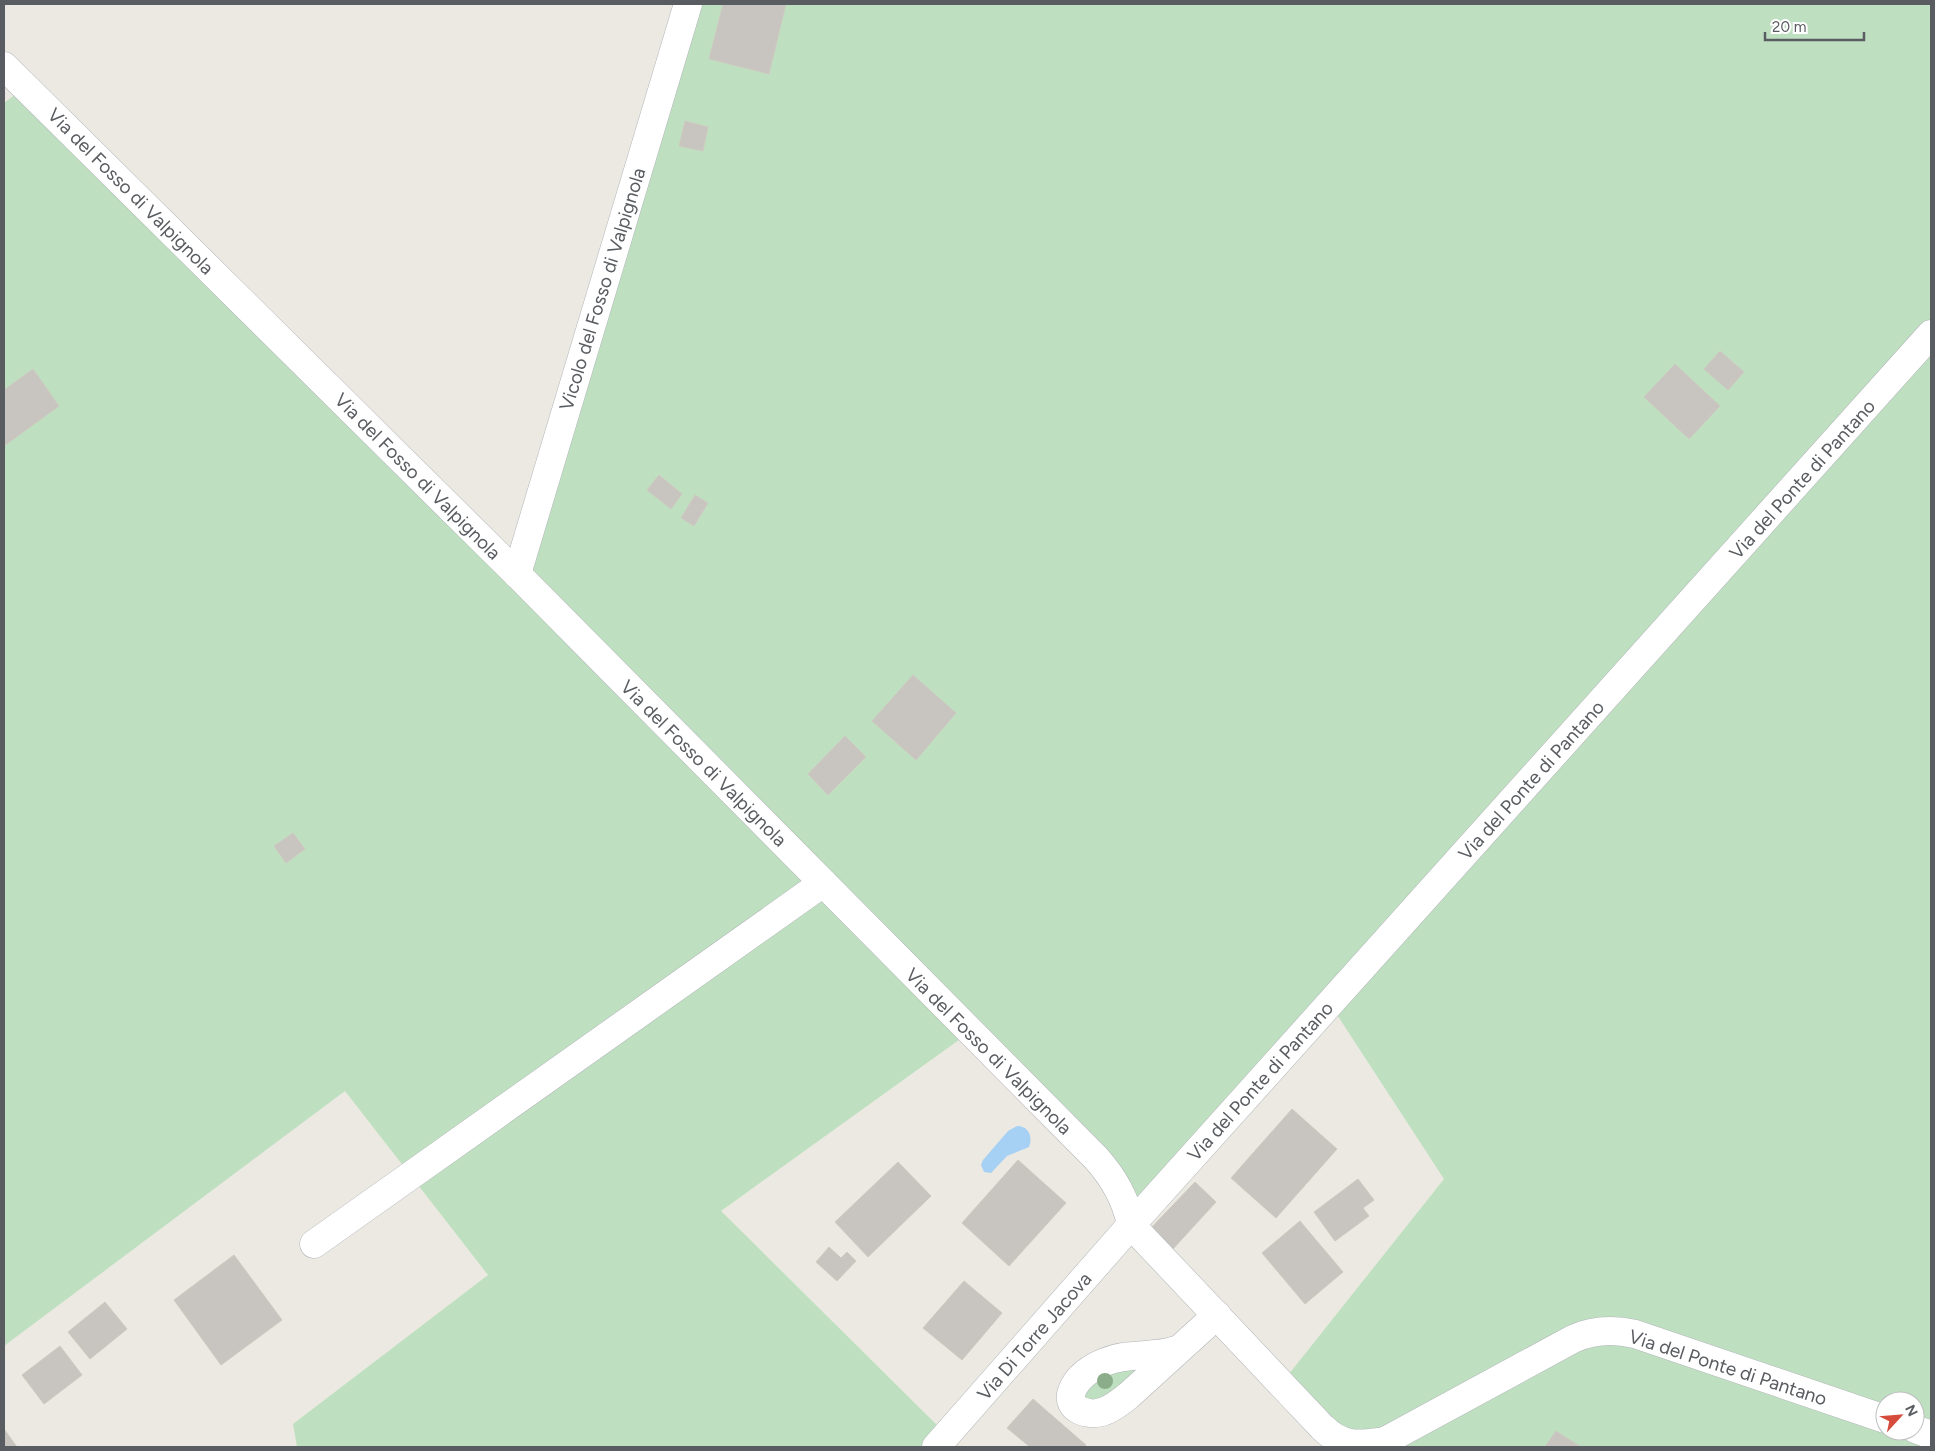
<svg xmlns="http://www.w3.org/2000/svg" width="1935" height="1451" font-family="Figtree,sans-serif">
	<rect width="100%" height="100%" fill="#ebe9e1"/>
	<g fill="#bfe0c0" fill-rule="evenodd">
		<path d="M 688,4 L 1931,4 L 1931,1447 L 1391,1447 L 1322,1427 L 1281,1384 L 1444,1179 L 1330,1004 L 1129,1214 L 970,1032 L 721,1211 L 947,1435 L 936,1447 L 297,1447 L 293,1424 L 488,1275 L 345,1091 L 4,1346 L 4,103 L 25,87 L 517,574 ZM 1885,1401 L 1915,1401 L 1915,1431 L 1885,1431 Z"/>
		<polygon points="1128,1365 1140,1371 1095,1407 1079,1393 1083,1386"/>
	</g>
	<path fill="#a6d1f5" d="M 1017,1126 C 1029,1126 1033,1137 1029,1147 L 1007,1156 L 991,1173 L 984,1172 L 981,1165 L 983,1160 L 1008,1131 Z"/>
	<g fill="#c8c5c0" stroke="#cecac0">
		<polygon points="723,4 786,4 769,74 709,59"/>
		<polygon points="685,121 708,127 703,151 679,146"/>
		<polygon points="1720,351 1744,372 1728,390 1704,369"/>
		<polygon points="1675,364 1720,406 1689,439 1644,397"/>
		<polygon points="33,369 59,406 4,446 4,390"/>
		<polygon points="659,475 682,494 671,509 647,490"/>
		<polygon points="695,495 708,503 694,526 681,518"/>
		<polygon points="913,675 956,713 916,760 872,721"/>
		<polygon points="845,736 866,757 828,795 808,774"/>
		<polygon points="293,833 305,849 286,863 274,846"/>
		<polygon points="1292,1109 1337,1149 1276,1218 1231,1178"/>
		<polygon points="1018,1160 1066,1203 1009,1266 962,1223"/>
		<polygon points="898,1162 931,1196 868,1257 835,1222"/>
		<polygon points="1358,1179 1374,1200 1363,1208 1369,1216 1335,1241 1314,1212"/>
		<polygon points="1195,1182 1216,1202 1172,1250 1150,1229"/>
		<polygon points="1300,1221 1343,1272 1305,1304 1262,1253"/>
		<polygon points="829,1247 841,1258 847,1252 856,1261 837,1281 816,1262"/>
		<polygon points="234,1255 282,1320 221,1365 174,1300"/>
		<polygon points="964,1281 1002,1313 962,1360 923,1328"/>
		<polygon points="105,1302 127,1329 90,1359 68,1332"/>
		<polygon points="60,1346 82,1375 44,1404 22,1375"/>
		<polygon points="1033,1399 1086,1445 1084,1447 1030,1447 1007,1428"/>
		<polygon points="4,1429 17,1447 4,1447"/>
		<polygon points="1556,1431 1581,1447 1545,1447"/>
	</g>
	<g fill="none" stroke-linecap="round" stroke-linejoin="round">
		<defs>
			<g id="minor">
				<path d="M 4,66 L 517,574 L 1096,1158 C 1114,1178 1126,1199 1131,1225 L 1322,1427 C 1342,1447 1358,1445 1385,1441 L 1391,1447"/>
				<polyline points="517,574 688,4"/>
				<polyline points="314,1244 823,883"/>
				<path d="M 1176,1350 C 1153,1358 1128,1352 1105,1362 C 1092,1367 1077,1377 1072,1391 C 1065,1410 1089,1416 1102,1412 C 1112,1409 1120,1402 1128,1396 L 1217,1315"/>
				<polyline points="1915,1429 1931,1435"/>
				<path d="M 1385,1441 L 1573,1339 C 1593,1330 1613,1329 1635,1334 L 1885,1419"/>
				<polyline points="936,1447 1131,1225 1931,334"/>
			</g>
		</defs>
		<use href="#minor" stroke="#b3b6ba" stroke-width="29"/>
		<use href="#minor" stroke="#fff" stroke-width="28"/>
	</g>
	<circle fill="#8bad89" cx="1105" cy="1381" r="8"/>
	<g text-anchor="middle" stroke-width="4.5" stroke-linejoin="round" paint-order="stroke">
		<g font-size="19" fill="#595c60" stroke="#fff">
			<text transform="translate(131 191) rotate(45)" y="7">Via del Fosso di Valpignola</text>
			<text transform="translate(602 289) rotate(-73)" y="7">Vicolo del Fosso di Valpignola</text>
			<text transform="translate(418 476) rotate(45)" y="7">Via del Fosso di Valpignola</text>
			<text transform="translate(1802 479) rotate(-48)" y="7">Via del Ponte di Pantano</text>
			<text transform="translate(704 763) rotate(45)" y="7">Via del Fosso di Valpignola</text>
			<text transform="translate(1531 780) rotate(-48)" y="7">Via del Ponte di Pantano</text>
			<text transform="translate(989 1051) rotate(45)" y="7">Via del Fosso di Valpignola</text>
			<text transform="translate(1260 1081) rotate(-48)" y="7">Via del Ponte di Pantano</text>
			<text transform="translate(1034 1336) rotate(-49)" y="7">Via Di Torre Jacova</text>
			<text transform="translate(1728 1367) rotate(18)" y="7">Via del Ponte di Pantano</text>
		</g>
	</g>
	<rect width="1935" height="1451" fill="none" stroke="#595c60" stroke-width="10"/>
	<g transform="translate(1900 1416) rotate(64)"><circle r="24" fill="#ffffff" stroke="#bdbebf"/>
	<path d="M0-4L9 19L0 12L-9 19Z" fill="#d54c3c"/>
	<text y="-8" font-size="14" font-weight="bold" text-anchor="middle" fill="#595c60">N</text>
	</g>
	<path d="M1765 32v8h99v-8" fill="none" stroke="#595c60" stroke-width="2.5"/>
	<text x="1772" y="32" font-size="15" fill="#595c60" stroke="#ffffff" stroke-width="4" paint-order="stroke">20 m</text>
</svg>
